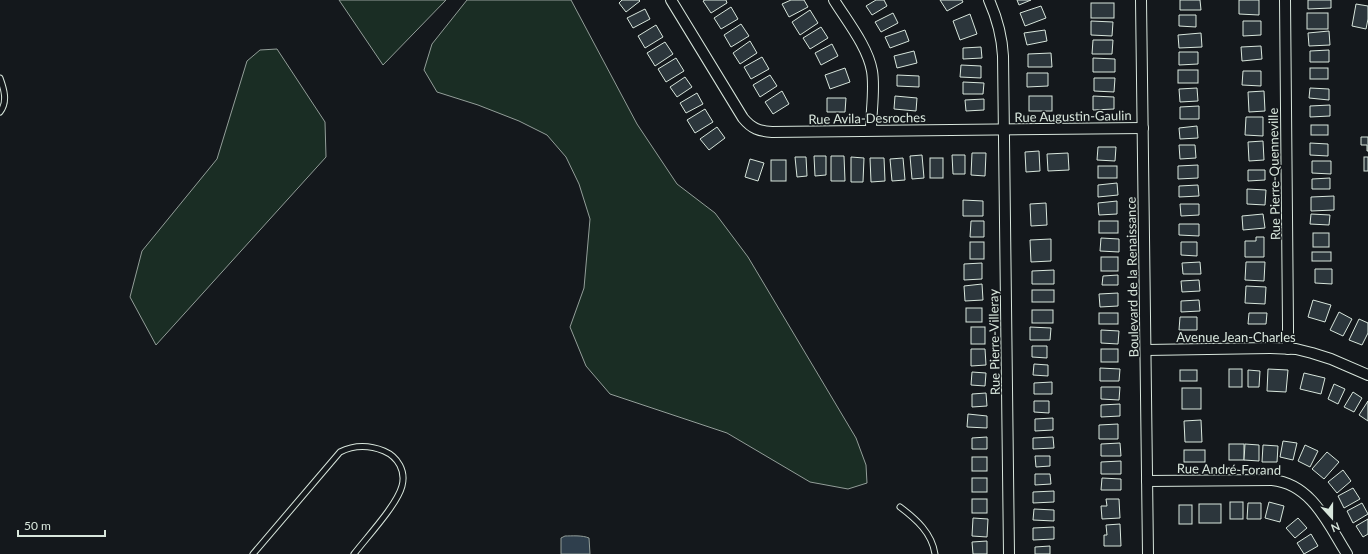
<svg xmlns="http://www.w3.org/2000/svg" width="1368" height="554" font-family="Lato,sans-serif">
	<rect width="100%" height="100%" fill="#14181c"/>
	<g fill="#1a2d24" stroke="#939e99">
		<polygon points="339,0 446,0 383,65"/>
		<polygon points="467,0 571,0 637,124 677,184 715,213 748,257 856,438 866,465 867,483 848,489 810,482 727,433 610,394 586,366 570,327 584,288 590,219 579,184 566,157 547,135 519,121 478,105 437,92 424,70 432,44"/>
		<polygon points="277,49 325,122 326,157 156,345 130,297 142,251 217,159 247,61 260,50"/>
	</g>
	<path fill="#2f3f4d" stroke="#939e99" d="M 565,536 C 572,536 582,535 589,538 L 590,554 L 561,554 L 561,538 Z"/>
	<g fill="#2c363c" stroke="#d8e6dc">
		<polygon points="622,0 639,0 640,1 626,12 619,3"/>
		<polygon points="705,0 726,0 727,3 711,13 703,1"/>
		<polygon points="791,0 804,0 808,7 789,17 782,4"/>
		<polygon points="876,0 884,0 887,6 872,15 866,6"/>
		<polygon points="940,0 962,0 963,2 947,11"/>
		<polygon points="1017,0 1031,0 1019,5"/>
		<polygon points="1180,0 1200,0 1201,10 1180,10"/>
		<polygon points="1239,0 1259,0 1259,15 1239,14"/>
		<polygon points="1308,0 1331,0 1331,8 1308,9"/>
		<rect x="1091" y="3" width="23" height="15"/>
		<polygon points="1356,4 1368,6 1368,19 1366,29 1352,26"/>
		<polygon points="1041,6 1046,18 1025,26 1020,13"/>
		<polygon points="731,7 738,19 721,29 714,18"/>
		<polygon points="645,9 650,19 633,28 627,18"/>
		<polygon points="810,10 818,23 800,35 792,22"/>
		<polygon points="893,13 898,23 881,32 875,22"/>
		<rect x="1307" y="13" width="21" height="16"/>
		<polygon points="970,14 977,34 960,40 953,21"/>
		<polygon points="1179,15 1196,15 1196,27 1179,26"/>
		<polygon points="1091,21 1113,22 1112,36 1091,35"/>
		<polygon points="1243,21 1261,21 1261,35 1243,36"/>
		<polygon points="741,24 749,36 731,47 724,35"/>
		<polygon points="656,25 663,37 645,48 638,36"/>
		<polygon points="821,27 828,38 810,49 803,38"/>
		<polygon points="905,30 909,41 890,48 885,37"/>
		<polygon points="1045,30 1047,41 1027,45 1024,33"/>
		<polygon points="1329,31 1330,45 1309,46 1308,33"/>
		<polygon points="1201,33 1202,47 1179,48 1178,35"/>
		<polygon points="1093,40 1113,40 1112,54 1092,54"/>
		<polygon points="750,41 757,53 740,64 733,53"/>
		<polygon points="665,42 673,54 655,66 647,53"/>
		<polygon points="832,44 838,56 821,65 815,53"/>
		<polygon points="1261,46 1262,59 1242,61 1241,47"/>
		<polygon points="981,47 982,58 963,59 963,48"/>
		<polygon points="1329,50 1329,62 1310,62 1310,51"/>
		<polygon points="914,51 917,63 897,68 894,56"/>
		<polygon points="1179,52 1198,52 1198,64 1179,65"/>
		<polygon points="1051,53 1052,67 1028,67 1028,54"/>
		<polygon points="762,57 769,69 751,79 744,67"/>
		<polygon points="676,58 684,71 666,82 658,69"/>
		<polygon points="1093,58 1115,59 1115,72 1093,72"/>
		<polygon points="961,65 981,66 981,78 960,77"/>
		<polygon points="845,68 850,82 830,89 825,75"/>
		<rect x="1310" y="68" width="18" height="11"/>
		<rect x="1178" y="70" width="20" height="13"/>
		<polygon points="1243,71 1261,71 1261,86 1242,85"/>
		<polygon points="1027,73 1048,73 1048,86 1027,87"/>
		<polygon points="770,75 777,86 760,97 753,85"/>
		<polygon points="897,75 919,76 919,87 897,86"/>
		<polygon points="685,77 692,87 677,97 670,87"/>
		<polygon points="1094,78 1115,78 1114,92 1094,91"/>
		<polygon points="963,82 984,83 983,94 963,94"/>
		<polygon points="1197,88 1198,101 1180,102 1179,89"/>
		<polygon points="1310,88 1329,89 1329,100 1309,98"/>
		<polygon points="782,91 789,104 773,114 765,102"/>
		<polygon points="1264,91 1265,111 1249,112 1248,92"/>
		<polygon points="697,93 703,104 686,113 680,103"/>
		<polygon points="895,96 917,98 916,111 894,109"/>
		<rect x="1029" y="96" width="23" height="15"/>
		<polygon points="1093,96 1114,97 1114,109 1093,110"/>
		<polygon points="827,98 846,98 845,112 827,112"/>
		<polygon points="984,99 984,110 966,111 965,100"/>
		<polygon points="1330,105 1330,116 1310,117 1310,106"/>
		<polygon points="1199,106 1199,119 1180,119 1180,107"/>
		<polygon points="705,109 713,122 695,133 687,120"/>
		<polygon points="1246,117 1263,117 1263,136 1245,135"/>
		<rect x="1311" y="125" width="17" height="10"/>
		<polygon points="1197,126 1198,138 1180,139 1179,128"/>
		<polygon points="717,127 725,138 709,150 700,139"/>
		<polygon points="1361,137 1368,137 1368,151 1367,151 1367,145 1361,145"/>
		<polygon points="1263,141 1264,160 1249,161 1248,142"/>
		<polygon points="1310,143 1328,144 1328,156 1310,155"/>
		<polygon points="1179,145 1195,145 1196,158 1180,159"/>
		<polygon points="1098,147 1116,147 1115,161 1097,160"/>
		<polygon points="1039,151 1040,171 1026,172 1025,152"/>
		<polygon points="972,153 986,153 985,176 971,175"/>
		<polygon points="1068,153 1069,170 1048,171 1047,154"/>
		<polygon points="922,155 924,178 912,179 910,156"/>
		<polygon points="952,155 965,155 965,174 953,174"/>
		<polygon points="814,156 826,156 826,175 815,176"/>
		<polygon points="831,156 844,156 845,181 831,181"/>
		<polygon points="795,157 806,157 807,176 797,177"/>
		<polygon points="851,157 864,158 863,182 851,182"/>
		<rect x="1364" y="157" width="4" height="14"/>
		<polygon points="870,158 884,158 885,181 871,182"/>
		<polygon points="903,158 905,180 892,181 890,159"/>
		<rect x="930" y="158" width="13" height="20"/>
		<polygon points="750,159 764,163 758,181 745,177"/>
		<rect x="771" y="160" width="15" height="21"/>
		<polygon points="1312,161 1331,161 1331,174 1312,173"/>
		<polygon points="1198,165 1198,178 1178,179 1178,166"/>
		<rect x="1098" y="166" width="19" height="12"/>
		<polygon points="1248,170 1265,170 1265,180 1248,181"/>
		<polygon points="1330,178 1330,189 1312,189 1312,179"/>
		<polygon points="1117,183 1118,195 1098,197 1098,185"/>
		<polygon points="1198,185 1199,196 1179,197 1179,186"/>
		<polygon points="1247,189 1266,190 1265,205 1247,204"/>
		<polygon points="1334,196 1334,210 1311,211 1311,197"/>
		<polygon points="963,200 983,201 983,216 963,216"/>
		<polygon points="1117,201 1117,214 1099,215 1098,203"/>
		<polygon points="1046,203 1047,225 1031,226 1030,204"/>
		<polygon points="1180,204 1199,204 1199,215 1181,216"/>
		<polygon points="1263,214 1265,228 1243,230 1242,216"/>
		<polygon points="1311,214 1330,215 1329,225 1310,224"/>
		<polygon points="971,221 984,221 984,237 970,237"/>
		<rect x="1099" y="221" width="19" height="12"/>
		<polygon points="1179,224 1199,224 1199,236 1179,235"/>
		<rect x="1313" y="233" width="16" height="14"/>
		<polygon points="1256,237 1264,237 1264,257 1245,257 1245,241 1256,241"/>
		<polygon points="1101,238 1119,239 1119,252 1100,251"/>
		<polygon points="1051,239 1051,261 1031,262 1030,240"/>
		<rect x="970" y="242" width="14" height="17"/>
		<polygon points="1181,242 1197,242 1197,256 1181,255"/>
		<rect x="1312" y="252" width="19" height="9"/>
		<rect x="1101" y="257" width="17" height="14"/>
		<polygon points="1200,262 1201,274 1183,274 1182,263"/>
		<polygon points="1246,262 1265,262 1264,281 1245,280"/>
		<polygon points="982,263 982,279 964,280 964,264"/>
		<polygon points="1315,269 1332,269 1332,284 1315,283"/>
		<polygon points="1054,270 1054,284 1032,284 1032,271"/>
		<polygon points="1118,275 1118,285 1102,285 1103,276"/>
		<polygon points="1199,280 1200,291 1182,292 1181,281"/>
		<polygon points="982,284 983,300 965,301 964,286"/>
		<polygon points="1246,286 1266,287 1265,304 1245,303"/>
		<rect x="1032" y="290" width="22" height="12"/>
		<polygon points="1118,293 1118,306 1100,307 1099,294"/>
		<polygon points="1199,300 1200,311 1181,312 1181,301"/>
		<polygon points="1313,300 1331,305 1325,322 1308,317"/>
		<rect x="966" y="308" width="16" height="14"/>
		<rect x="1032" y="310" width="21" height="13"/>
		<polygon points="1339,312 1352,319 1343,336 1330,330"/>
		<rect x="1099" y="313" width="19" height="11"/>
		<polygon points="1249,313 1267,313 1266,324 1248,324"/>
		<polygon points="1180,317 1197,317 1197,330 1179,330"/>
		<polygon points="1359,319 1368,323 1368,333 1362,345 1349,340"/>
		<rect x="971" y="327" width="14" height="17"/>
		<polygon points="1030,327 1051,328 1050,340 1030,340"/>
		<polygon points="1101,330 1119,331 1118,344 1101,343"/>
		<polygon points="1032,346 1047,346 1047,358 1032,357"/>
		<polygon points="971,349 985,349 986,365 971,366"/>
		<rect x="1101" y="349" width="17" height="13"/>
		<polygon points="1034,364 1048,365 1048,376 1033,375"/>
		<polygon points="1100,368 1120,369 1119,381 1100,381"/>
		<rect x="1229" y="369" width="13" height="18"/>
		<polygon points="1268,369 1288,370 1286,392 1267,391"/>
		<rect x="1180" y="370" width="17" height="11"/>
		<polygon points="1248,370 1260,371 1259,387 1248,387"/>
		<polygon points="972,372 986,373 985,386 971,385"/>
		<polygon points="1304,373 1325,378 1321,394 1300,389"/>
		<polygon points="1052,382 1052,394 1034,394 1034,383"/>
		<polygon points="1334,384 1345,389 1338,404 1328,399"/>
		<polygon points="1101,387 1120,387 1119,400 1101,399"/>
		<rect x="1182" y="388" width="19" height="21"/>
		<polygon points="1353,392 1362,398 1354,412 1344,407"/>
		<polygon points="986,393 987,406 972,407 972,394"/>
		<polygon points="1034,401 1049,401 1049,413 1034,412"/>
		<polygon points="1368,401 1368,421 1359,415"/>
		<polygon points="1120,404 1120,416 1101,417 1101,405"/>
		<polygon points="968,414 987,416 987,428 967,427"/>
		<polygon points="1053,418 1053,430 1035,431 1035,419"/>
		<polygon points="1201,420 1202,442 1185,442 1184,421"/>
		<polygon points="1118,424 1118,439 1099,439 1099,425"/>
		<polygon points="987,437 987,449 972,449 972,438"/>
		<polygon points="1053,437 1054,448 1033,449 1033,438"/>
		<polygon points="1283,441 1297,443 1293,460 1280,457"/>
		<polygon points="1120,443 1121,456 1101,456 1101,444"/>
		<rect x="1229" y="444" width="15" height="16"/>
		<polygon points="1245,444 1259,445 1259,461 1244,460"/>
		<polygon points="1263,445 1278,446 1277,462 1262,462"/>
		<polygon points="1305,445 1318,451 1310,467 1298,461"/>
		<rect x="1184" y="450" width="21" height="12"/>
		<polygon points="1327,452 1339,462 1324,479 1312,469"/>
		<polygon points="1035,456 1050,456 1050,466 1036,467"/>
		<rect x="972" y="457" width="15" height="14"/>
		<polygon points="1121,461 1121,474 1101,474 1101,462"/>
		<polygon points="1343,470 1351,481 1337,493 1328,482"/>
		<polygon points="1035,474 1050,474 1051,484 1035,485"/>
		<rect x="972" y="478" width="15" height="14"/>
		<polygon points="1102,478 1121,479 1121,490 1101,490"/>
		<polygon points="1353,488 1360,499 1344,508 1338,496"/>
		<polygon points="1054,491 1054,502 1033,503 1033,492"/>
		<rect x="972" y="499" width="15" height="14"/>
		<polygon points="1106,499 1119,499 1120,518 1102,519 1101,506 1107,506"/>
		<rect x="1230" y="502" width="13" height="17"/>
		<polygon points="1269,502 1284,506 1280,522 1265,518"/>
		<polygon points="1248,503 1261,503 1261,519 1247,519"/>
		<polygon points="1362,503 1368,514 1353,523 1347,511"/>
		<rect x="1199" y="504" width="22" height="19"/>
		<rect x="1179" y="505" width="13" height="19"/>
		<polygon points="1034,509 1054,510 1054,521 1033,520"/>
		<polygon points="973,518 988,519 987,537 972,536"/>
		<polygon points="1298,518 1307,528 1295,538 1286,528"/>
		<polygon points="1368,519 1368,534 1363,537 1356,526"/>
		<polygon points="1120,524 1121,546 1104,546 1104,535 1107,535 1106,525"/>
		<polygon points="1054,527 1054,539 1033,540 1033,528"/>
		<polygon points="1311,534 1318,546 1304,554 1297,543"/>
		<polygon points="987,541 987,554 973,554 972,542"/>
		<polygon points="1050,546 1050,554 1035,554 1035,547"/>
	</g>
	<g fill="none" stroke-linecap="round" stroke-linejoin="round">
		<defs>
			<g id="service">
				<path d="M 0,78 C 4,89 8,102 0,112"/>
				<path d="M 900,507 C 916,519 932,533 935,554"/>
				<path d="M 253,554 L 340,452 C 354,445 369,445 384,451 C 398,457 406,471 402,486 C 397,505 367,537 354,554"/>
			</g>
			<g id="minor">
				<path d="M 671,0 L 743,118 C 752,129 759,131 772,132 L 1143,128"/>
				<path d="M 834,0 C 847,21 868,47 872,71 C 875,89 871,112 871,130"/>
				<path d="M 989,0 C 997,18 1002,37 1003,56 L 1009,554"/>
				<polyline points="1141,0 1148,554"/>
				<polyline points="1285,0 1288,325 1288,349"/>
				<polyline points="1146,350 1270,348 1296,349 1312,353 1331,359 1368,375"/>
				<path d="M 1147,481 L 1272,480 C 1312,484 1328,524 1347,554"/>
			</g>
		</defs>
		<use href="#service" stroke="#d8e6dc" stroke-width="7"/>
		<use href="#minor" stroke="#d8e6dc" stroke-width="12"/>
		<use href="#service" stroke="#14181c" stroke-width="5"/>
		<use href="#minor" stroke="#14181c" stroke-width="10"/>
	</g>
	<g text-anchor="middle" stroke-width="3" stroke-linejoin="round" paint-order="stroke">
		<g font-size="13" fill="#d8e6dc" stroke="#14181c">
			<text transform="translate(1073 116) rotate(-1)" y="5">Rue Augustin-Gaulin</text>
			<text transform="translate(867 118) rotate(-1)" y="5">Rue Avila-Desroches</text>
			<text transform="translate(1274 174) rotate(-91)" y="5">Rue Pierre-Quenneville</text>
			<text transform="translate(1132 277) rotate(-91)" y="5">Boulevard de la Renaissance</text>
			<text x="1236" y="342">Avenue Jean-Charles</text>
			<text transform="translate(994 342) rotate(-91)" y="5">Rue Pierre-Villeray</text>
			<text transform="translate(1229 469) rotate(1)" y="5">Rue André-Forand</text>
		</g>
	</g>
	<g transform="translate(1332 518) rotate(159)" stroke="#14181c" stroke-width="3" paint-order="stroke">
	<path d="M0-3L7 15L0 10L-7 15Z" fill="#d8e6dc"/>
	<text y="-6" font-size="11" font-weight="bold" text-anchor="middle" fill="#d8e6dc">N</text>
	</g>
	<path d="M18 530v6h87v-6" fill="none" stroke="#d8e6dc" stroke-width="2"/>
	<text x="24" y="530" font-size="12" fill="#d8e6dc" stroke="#14181c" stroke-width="3" paint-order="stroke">50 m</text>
</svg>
